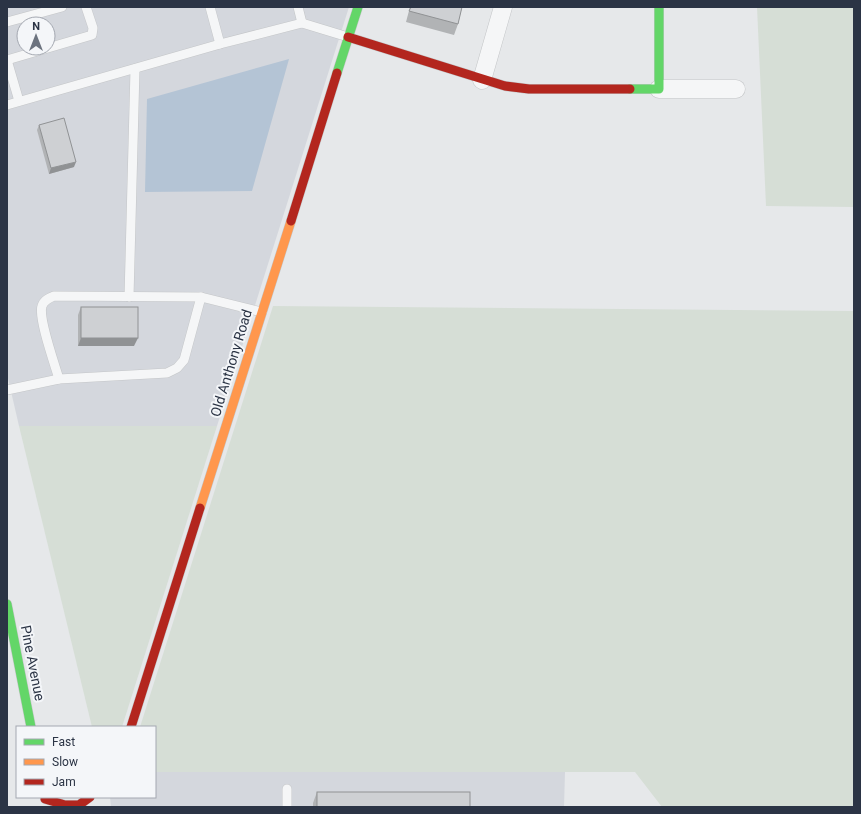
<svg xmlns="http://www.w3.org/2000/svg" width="861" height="814" font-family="Roboto,sans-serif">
	<rect width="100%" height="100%" fill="#e6e8ea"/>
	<g fill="#d4d7dd" fill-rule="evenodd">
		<path d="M 7,7 L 349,7 L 217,426 L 19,426 L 7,374 ZM 24,24 L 48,24 L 48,48 L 24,48 Z"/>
		<polygon points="155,772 565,772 564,807 111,807 110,797 155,797"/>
	</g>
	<g fill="#d6ded6">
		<polygon points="757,7 854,7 854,207 766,206"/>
		<polygon points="273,306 854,311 854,807 662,807 635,772 155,772 155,727 140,727"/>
		<polygon points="19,426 217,426 122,727 92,727"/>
	</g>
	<polygon fill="#b4c4d5" points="289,59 252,191 145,192 147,99"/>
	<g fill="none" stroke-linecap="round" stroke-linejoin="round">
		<defs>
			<g id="lane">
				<polyline points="210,7 220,44 302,23 348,37"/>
				<polyline points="298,7 302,23"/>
				<polyline points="7,22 62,7"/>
				<polyline points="7,60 92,35 93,28 86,7"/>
				<polyline points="7,60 19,101"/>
				<polyline points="7,105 220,44"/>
				<polyline points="129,297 135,69"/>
				<path d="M 59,379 C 55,365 38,318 42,306 C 44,300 49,298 54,296 L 201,297"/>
				<polyline points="7,390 59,379 167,373 177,368 184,360 201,297 262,312"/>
				<polyline points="287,789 287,807"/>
			</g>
			<g id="street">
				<polyline points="482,80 503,7"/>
				<polyline points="659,89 736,89"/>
			</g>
			<g id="fast">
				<polyline points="337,73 358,7"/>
				<polyline points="630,89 659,89 659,7"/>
				<polyline points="7,604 31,727"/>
			</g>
			<polyline id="slow" points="200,508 291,221"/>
			<g id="jam">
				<polyline points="348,37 505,86 529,89 630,89"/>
				<polyline points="291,221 337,73"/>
				<polyline points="131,727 200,508"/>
				<polyline points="45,799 65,805 79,805 90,797"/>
			</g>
		</defs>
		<use href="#lane" stroke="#c4c6c8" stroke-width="10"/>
		<use href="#street" stroke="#c4c6c8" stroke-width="19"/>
		<use href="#fast" stroke="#c4c6c8" stroke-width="10"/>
		<use href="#slow" stroke="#c4c6c8" stroke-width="10"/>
		<use href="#jam" stroke="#c4c6c8" stroke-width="10"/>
		<use href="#lane" stroke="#f5f6f7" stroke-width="9"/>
		<use href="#street" stroke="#f5f6f7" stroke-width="18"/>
		<use href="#fast" stroke="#63d668" stroke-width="9"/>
		<use href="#slow" stroke="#ff974d" stroke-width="9"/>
		<use href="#jam" stroke="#b3261e" stroke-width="9"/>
	</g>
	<g fill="#b1b3b5">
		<polygon points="410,7 462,7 458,24 454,35 406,22"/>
		<polygon points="39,125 74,167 49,174 37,130"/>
		<polygon points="81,307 134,346 78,346 78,315"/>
		<polygon points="317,792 470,807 313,807 313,803"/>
	</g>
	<g fill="#909294">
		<polygon points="76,162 74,167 49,174 51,168"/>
		<polygon points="81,338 138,338 134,346 78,346"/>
	</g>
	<g fill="#ced0d3" stroke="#909294">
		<polygon points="411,7 462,7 458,24 409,11"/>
		<polygon points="64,118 76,162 51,168 39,125"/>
		<rect x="81" y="307" width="57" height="31"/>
		<rect x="317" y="792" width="153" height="15"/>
	</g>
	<g text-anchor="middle" stroke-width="4" stroke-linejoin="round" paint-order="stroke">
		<g font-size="14" fill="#2b3445" stroke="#f4f6f9">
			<text transform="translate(231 363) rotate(-73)" y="5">Old Anthony Road</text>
			<text transform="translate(33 663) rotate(79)" y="5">Pine Avenue</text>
		</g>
	</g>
	<rect width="861" height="814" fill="none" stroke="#2b3445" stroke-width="16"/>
	<rect x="16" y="726" width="140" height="72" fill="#f4f6f9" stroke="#a4a8b1"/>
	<rect x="24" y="739" width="20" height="6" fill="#63d668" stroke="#a4a8b1"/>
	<text x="52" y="746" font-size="12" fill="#2b3445">Fast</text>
	<rect x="24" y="759" width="20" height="6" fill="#ff974d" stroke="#a4a8b1"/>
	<text x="52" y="766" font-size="12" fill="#2b3445">Slow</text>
	<rect x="24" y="779" width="20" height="6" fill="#b3261e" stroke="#a4a8b1"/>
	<text x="52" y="786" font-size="12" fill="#2b3445">Jam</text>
	<g transform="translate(36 36)"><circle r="19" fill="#f4f6f9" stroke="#a4a8b1"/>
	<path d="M0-3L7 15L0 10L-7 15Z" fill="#6c737f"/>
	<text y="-6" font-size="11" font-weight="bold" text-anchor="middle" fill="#2b3445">N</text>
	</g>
</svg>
